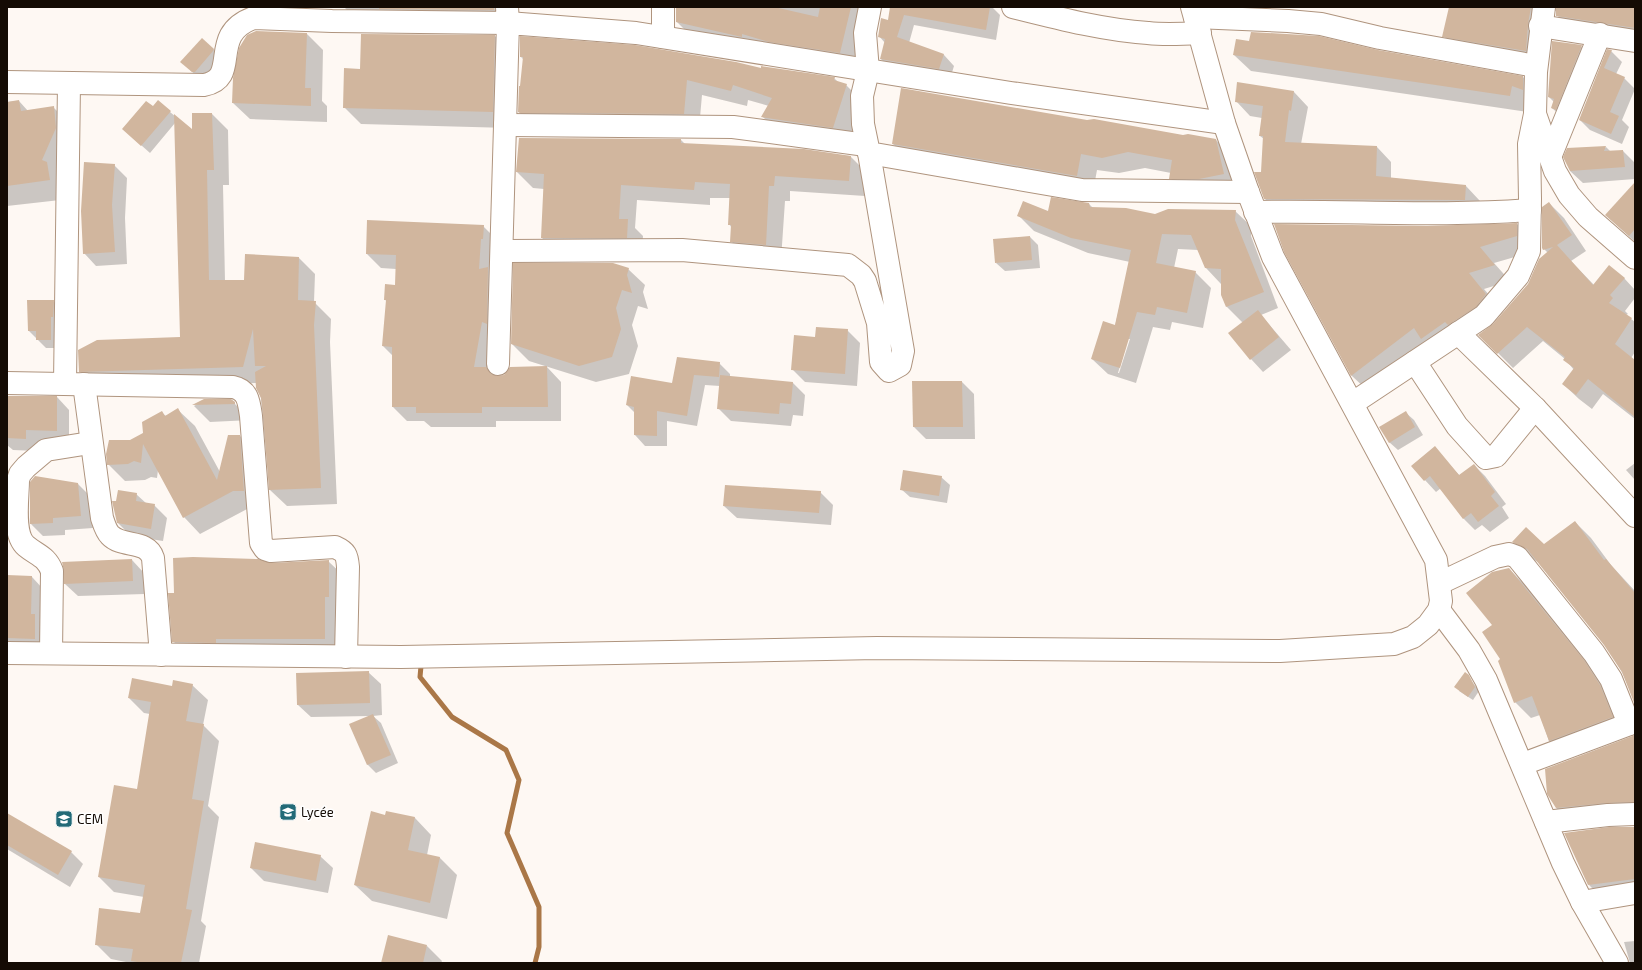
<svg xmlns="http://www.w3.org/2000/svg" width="1642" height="970" font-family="'Exo 2',sans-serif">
	<rect width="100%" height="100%" fill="#fef8f3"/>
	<g fill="#0003" fill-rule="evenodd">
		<polygon points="344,7 511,7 510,27 357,20"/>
		<polygon points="676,7 866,7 856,69 693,38 676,21"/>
		<polygon points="891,7 992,7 1000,15 996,40 914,25 909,43 944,55 954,66 950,79 891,70 881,59 885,43 879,36 889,21"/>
		<polygon points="1450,7 1635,7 1635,41 1572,31 1557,15 1557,10 1549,14 1541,66 1459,51 1444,36"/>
		<polygon points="307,34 323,50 322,101 327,106 327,122 250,119 233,103"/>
		<polygon points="495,36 511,53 509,128 361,124 344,107 361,70"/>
		<polygon points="1581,46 1592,57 1563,118 1552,108 1554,102 1549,97"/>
		<polygon points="213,49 222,58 201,80 190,70"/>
		<polygon points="1378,51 1523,77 1540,94 1527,112 1251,71 1234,55"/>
		<polygon points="1611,51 1622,62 1616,74 1624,78 1635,89 1622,120 1629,127 1622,144 1590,130 1580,120"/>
		<polygon points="521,57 834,78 838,82 846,85 862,101 848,143 778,132 763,117 769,106 748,100 747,106 702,95 699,129 534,127 519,112 524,60"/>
		<polygon points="1294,92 1308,107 1301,144 1377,147 1391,162 1391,179 1466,186 1480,201 1479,215 1280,214 1265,199 1262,173 1264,139 1260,136 1262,118 1250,116 1236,101"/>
		<polygon points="19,101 28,111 53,107 73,127 69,199 7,206 7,102"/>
		<polygon points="153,108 170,112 193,131 212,114 228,130 229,185 223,185 225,281 245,281 299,258 315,274 314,302 331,319 330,342 337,504 287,506 270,490 261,398 257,383 96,388 80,371 181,338 175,123 150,153 132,137"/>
		<polygon points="1183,136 1216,140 1232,157 1239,190 1186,194 1170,178 1171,173 1145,168 1119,173 1097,170 1093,192 909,160 893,144"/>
		<polygon points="520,139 681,140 685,144 850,156 866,172 865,196 790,191 790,201 785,201 781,260 747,257 731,241 732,228 729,224 730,198 710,198 710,205 637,200 635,228 643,236 642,253 558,254 542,238 544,189 533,188 517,172"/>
		<polygon points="1606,147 1610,151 1623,151 1635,163 1635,179 1583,183 1570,171"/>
		<polygon points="114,165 127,178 125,218 127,264 96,266 84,253"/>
		<polygon points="1635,184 1635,242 1606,215"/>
		<polygon points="1549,203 1564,218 1586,251 1571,261 1594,285 1624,278 1635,290 1635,298 1625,311 1628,314 1626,315 1635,322 1635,352 1631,358 1635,361 1635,419 1603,394 1592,409 1579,399 1563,384 1574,370 1565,359 1543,341 1513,368 1480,335 1494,325 1528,285 1548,253 1544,249"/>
		<path d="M 1089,204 L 1093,208 L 1155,215 L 1235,211 L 1251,226 L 1251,236 L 1278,308 L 1261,315 L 1291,350 L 1263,372 L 1251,359 L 1243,323 L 1227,307 L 1222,295 L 1221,284 L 1206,268 L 1198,250 L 1178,249 L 1174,268 L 1195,272 L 1211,288 L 1203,328 L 1172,322 L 1170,330 L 1153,327 L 1136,383 L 1108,374 L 1092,359 L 1115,326 L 1130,262 L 1088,253 L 1034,231 L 1018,215 L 1049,213 ZM 1128,339 L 1130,339 L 1119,373 L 1118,373 Z"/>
		<polygon points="1517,224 1532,240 1532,252 1494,263 1510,281 1484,289 1502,310 1368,391 1352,376 1285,251 1427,227"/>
		<polygon points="483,226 497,240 496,335 489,372 498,377 547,367 561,382 561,421 496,421 496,427 431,427 424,421 407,421 393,407 393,356 383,346 387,301 385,300 396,286 396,269 381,268 367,254"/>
		<polygon points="1030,237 1038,245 1040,268 1005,271 996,263"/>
		<polygon points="628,269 645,285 643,292 648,309 638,306 632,325 638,346 629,374 596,382 529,361 512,344"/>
		<polygon points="28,301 53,301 61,309 59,348 46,348 29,331"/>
		<polygon points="847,330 860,343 857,386 805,382 792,369 816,338"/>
		<polygon points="719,363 730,374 730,377 793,383 805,395 803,416 793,415 791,426 731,421 718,408 720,386 705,385 697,426 667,421 667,446 645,446 635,435 635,413 627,405"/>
		<polygon points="962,382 974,394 975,439 926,439 914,427"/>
		<polygon points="7,397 57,397 69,410 69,443 38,451 13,450 7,445"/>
		<polygon points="204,400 234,403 251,420 210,422 194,406"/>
		<polygon points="178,410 195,426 220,472 240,436 256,453 249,508 200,534 184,517 158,470 157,478 151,477 145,480 125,481 108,464 130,441 144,433 162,413 166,416"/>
		<polygon points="1405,412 1414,420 1423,435 1398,450 1389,442"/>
		<polygon points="1434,448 1460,476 1474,465 1485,476 1506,504 1502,507 1509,518 1490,532 1482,525 1475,530 1464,519 1441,488 1436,492 1412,466"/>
		<polygon points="1635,463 1635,480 1626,470"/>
		<polygon points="941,477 950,485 947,503 910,497 901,489"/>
		<polygon points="31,483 78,484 91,497 93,528 65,530 65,535 43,536 31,524"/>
		<polygon points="820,492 833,505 831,525 737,518 724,506"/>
		<polygon points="136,494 147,504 154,505 167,518 163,541 131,536 118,523"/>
		<polygon points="1575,522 1591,538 1611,565 1635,591 1635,702 1622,672 1605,645 1538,562 1528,557 1513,542 1544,545"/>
		<polygon points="132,560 144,573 145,594 78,596 65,584"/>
		<polygon points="328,561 345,577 341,655 190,658 173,641 175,594 272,564"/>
		<polygon points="1509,569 1525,585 1600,677 1626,727 1565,756 1549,741 1540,715 1531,718 1515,702 1501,659 1494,625 1492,573"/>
		<polygon points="7,576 32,577 44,590 47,652 7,650"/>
		<polygon points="368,672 381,684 382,715 373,716 381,723 398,763 376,773 368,765 350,725 371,716 311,717 298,705"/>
		<polygon points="1468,676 1479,691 1473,700 1459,691"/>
		<polygon points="192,685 208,700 203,725 219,741 208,806 219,817 201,921 206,926 199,963 131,963 111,959 96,944 141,914 144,897 114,892 99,877 138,790 150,714 144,713 129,698 173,687"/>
		<polygon points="1635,736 1635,819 1573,824 1556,808"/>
		<polygon points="387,812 415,818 431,835 427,855 440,858 457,875 447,919 372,901 355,885"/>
		<polygon points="7,814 71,852 83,864 70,887 7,849"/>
		<polygon points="1635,828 1635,898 1605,901 1589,885"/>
		<polygon points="320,856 333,868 328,893 264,881 251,868"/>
		<polygon points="1635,941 1635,963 1630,963 1624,942"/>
		<polygon points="427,946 442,961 441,963 382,963"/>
	</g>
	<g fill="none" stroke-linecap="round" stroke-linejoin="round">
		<polyline stroke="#aa7747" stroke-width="5" points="421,666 420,677 452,717 506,750 519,780 507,833 539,907 539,947 535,963"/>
	</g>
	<g fill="#d1b69e">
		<polygon points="379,7 494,7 494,10 379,9"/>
		<polygon points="676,7 774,7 818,17 820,7 851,7 840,53 769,42 742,34 742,37 676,22"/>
		<polygon points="890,7 990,7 986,30 904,15 897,37 944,54 939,69 880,59 885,39 878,37 881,18 888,20"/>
		<polygon points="1449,7 1531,7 1528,24 1526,51 1442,37"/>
		<polygon points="1556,7 1635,7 1635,28 1556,16"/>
		<polygon points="256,31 307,33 305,88 311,88 311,106 232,103 233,78 239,48 247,35"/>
		<polygon points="1251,32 1319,36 1378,50 1523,76 1523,90 1512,86 1510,96 1233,55 1236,39 1249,41"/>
		<polygon points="361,34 495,35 493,112 343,108 344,68 360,69"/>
		<polygon points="520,36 635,45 736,62 761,68 761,66 835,77 834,80 847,84 833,128 761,117 772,98 733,85 731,91 687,80 684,114 520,113 518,112 519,86 520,86 523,57 520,57"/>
		<polygon points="202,38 214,49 213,51 195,72 192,72 180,62"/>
		<polygon points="1552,41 1582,45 1556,110 1551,108 1554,99 1548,97"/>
		<polygon points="1607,49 1612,50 1604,68 1625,77 1610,112 1619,116 1611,134 1579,120"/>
		<polygon points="1237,82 1294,91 1291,111 1289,110 1285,142 1377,146 1376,176 1466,185 1465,200 1264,199 1254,172 1261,172 1263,136 1259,136 1263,106 1235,102"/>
		<polygon points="901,88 1087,120 1094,119 1183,135 1188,134 1216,139 1224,174 1199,179 1169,179 1172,160 1128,152 1102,158 1081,154 1077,176 892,144"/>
		<polygon points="19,100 21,111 54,106 56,128 42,160 47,162 50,180 7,186 7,102"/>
		<polygon points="158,100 171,111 141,146 122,129 146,101 153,106"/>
		<polygon points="192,113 212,113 214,170 207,170 209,280 244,280 245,254 299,257 298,300 316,301 314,325 321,488 269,490 263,414 261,398 256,388 255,372 266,366 255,366 253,329 243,367 79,372 78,350 97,340 180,337 174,114 192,129"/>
		<polygon points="519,138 681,139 681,143 804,149 851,156 849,181 775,176 774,186 769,186 766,245 730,242 731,225 728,225 730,184 695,182 694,190 621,185 619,219 628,219 627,238 541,238 544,174 516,172"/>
		<polygon points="1606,146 1604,151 1623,150 1625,167 1570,171 1563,157 1567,148"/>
		<polygon points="84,162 115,164 112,205 115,252 83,254 81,211"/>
		<polygon points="1635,182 1635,229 1629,236 1605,215"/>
		<polygon points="1051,197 1089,203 1090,207 1126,208 1155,214 1168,209 1236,210 1235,220 1264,292 1226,307 1221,295 1221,269 1205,268 1191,235 1162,234 1156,263 1196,271 1187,313 1157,307 1155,315 1137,312 1120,368 1091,359 1103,321 1115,325 1131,250 1071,238 1017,216 1023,201 1048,211"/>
		<polygon points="1549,202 1572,235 1557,245 1593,285 1609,265 1625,278 1610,295 1613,298 1609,303 1632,318 1615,344 1635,360 1635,417 1588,379 1576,395 1562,384 1574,368 1563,360 1565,357 1527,327 1497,354 1478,335 1493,324 1528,284 1539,259 1553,247 1543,250 1542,248 1542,207"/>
		<polygon points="367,220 484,225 483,239 481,239 479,269 488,267 487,324 482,322 474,367 486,367 491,374 498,376 504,375 510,367 547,366 548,407 482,407 482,413 416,413 416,407 392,407 392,347 382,346 386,300 384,300 385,284 395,285 396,255 366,254"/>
		<polygon points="1517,223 1517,236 1480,247 1495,265 1469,273 1486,294 1476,307 1448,325 1445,322 1421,339 1414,328 1351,376 1284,252 1274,224 1427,226"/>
		<polygon points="1030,236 1032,260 995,263 993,239"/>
		<polygon points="513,263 613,263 629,268 627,275 632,293 622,290 616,308 621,329 612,357 579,366 511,344"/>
		<polygon points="27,300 54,300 53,317 51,317 51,340 36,340 36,331 28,331"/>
		<polygon points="1258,310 1279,337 1250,360 1228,333"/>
		<polygon points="816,327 848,329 845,374 791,370 794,335 815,337"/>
		<polygon points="677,357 720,362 719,377 694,375 687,416 657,411 657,436 634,435 634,407 626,405 631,376 672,383"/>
		<polygon points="720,375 793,382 791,404 780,403 779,414 717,409"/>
		<polygon points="912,381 962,381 963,427 913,427"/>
		<polygon points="7,396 57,396 57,431 26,430 26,439 7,438"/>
		<polygon points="204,399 231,399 235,402 235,404 192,405"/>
		<polygon points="178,408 217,480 228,435 240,435 244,491 233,491 183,518 143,444 141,463 134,461 128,464 107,465 106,454 109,440 130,440 143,433 142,422 162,411 165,416"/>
		<polygon points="1406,411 1415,427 1389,443 1379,427"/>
		<polygon points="1435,446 1459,475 1474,464 1495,492 1491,496 1499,506 1478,522 1471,513 1463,519 1430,476 1424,481 1411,466"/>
		<polygon points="903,470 942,476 939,496 900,490"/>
		<polygon points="35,476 78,483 81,516 53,518 53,523 30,524 30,482"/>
		<polygon points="725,485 821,491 819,513 723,506"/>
		<polygon points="118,490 137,493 136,501 155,504 151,529 117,523 112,501 116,501"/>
		<polygon points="1575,521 1604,560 1606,559 1635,593 1635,705 1622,672 1604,645 1527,549 1512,542 1526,527 1544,544"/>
		<polygon points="193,557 258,559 272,563 329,560 329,597 325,597 325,639 216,639 216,643 172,642 168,593 174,593 173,558"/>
		<polygon points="132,559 133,581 64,584 64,571 62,562"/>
		<polygon points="1509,568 1584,660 1600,685 1613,717 1549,741 1532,696 1514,703 1498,661 1500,659 1482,632 1492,625 1466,593 1492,572"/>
		<polygon points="7,575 32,576 31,614 35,614 35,639 7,638"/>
		<polygon points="369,671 370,703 297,705 296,673"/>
		<polygon points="1465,672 1469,675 1475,687 1468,697 1454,687"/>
		<polygon points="132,678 172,686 173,680 193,684 186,721 204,724 192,799 204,801 186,909 192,910 181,963 143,963 131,961 133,949 95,945 99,908 140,913 145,885 98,877 114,785 137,789 151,702 128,698"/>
		<polygon points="373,714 391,755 367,765 349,724"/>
		<polygon points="1635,735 1635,802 1607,803 1556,808 1547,794 1545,769"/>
		<polygon points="371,811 385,815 386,811 415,817 408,850 440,857 430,903 354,885"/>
		<polygon points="7,813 72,851 58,875 7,845"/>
		<polygon points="1609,827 1635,827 1635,879 1588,885 1564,833"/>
		<polygon points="255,842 321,855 316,881 250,868"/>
		<polygon points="388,935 427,945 423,963 381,963"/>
	</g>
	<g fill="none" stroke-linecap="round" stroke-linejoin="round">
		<defs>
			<g id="minor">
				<polyline points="870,7 865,33 868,71 862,96 863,124 869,153 1082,190 1248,192"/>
				<path d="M 1013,7 C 1057,18 1103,30 1148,33 C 1165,35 1182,34 1200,33"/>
				<polyline points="1544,7 1536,72 1535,114 1555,171 1569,195 1588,217 1635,258"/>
				<polyline points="1195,17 1288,21 1321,24 1380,38 1536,66"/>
				<polyline points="1540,26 1635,41"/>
				<polyline points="663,37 663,7"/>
				<path d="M 7,82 L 204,85 C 242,78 207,35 253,18 L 332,21 L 508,23 L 507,7"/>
				<polyline points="505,125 733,127 866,145"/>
				<polyline points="1550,157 1600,34"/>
				<path d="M 1255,212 C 1347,210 1439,217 1530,210"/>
				<polyline points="502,251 682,250 848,265 861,275 865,281 878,323 881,362 889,371 900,365 903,351 869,153"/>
				<polyline points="1458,333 1535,408 1635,516"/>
				<polyline points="1415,362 1457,426 1486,458 1496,456 1535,408"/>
				<polyline points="498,364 508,23 636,33 1011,93 1224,123"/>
				<path d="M 7,383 L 233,387 C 248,390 249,402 251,416 L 261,543 L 265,549 L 271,551 L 335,547 C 346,552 347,555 348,567 L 346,657"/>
				<polyline points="65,383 69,83"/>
				<path d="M 84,384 L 102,518 C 104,524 106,531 110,535 C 122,548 147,539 153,558 L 161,655"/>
				<polyline points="1353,403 1484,316 1518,276 1529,251 1530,199 1529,144 1535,114"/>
				<polyline points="1440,583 1495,557 1509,554 1517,557 1594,653 1611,679 1629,724"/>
				<polyline points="1439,610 1469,650 1486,680 1563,863 1582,902 1617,963"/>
				<polyline points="7,653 401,657 877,648 1280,651 1394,644 1413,637 1428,625 1439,610 1441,601 1436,560 1273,257 1248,192 1224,123 1192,7"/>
				<path d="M 51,653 L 52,571 C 46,556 38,556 26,546 C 12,534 18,498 18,480 L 20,474 L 26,467 L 46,450 L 90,443"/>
				<polyline points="1523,764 1635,722"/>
				<polyline points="1546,822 1608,815 1635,814"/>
				<polyline points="1582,902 1635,893"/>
			</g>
		</defs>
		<use href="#minor" stroke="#af947e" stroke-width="24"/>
		<use href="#minor" stroke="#fff" stroke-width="22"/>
	</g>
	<defs>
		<symbol id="school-square" viewBox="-11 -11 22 22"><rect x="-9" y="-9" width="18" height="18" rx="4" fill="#226a77" stroke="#fff"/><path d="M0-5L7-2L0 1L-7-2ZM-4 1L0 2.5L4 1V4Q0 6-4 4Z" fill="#fff"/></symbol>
	</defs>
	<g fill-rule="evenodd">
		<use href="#school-square" x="278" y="802" width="20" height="20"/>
		<use href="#school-square" x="54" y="809" width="20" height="20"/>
	</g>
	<g text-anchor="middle" stroke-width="3" stroke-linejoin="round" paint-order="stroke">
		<g font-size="13" fill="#140b04" stroke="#fff" text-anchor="start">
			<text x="301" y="817">Lycée</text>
			<text x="77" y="824">CEM</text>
		</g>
	</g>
	<rect width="1642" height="970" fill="none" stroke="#140b04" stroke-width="16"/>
</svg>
